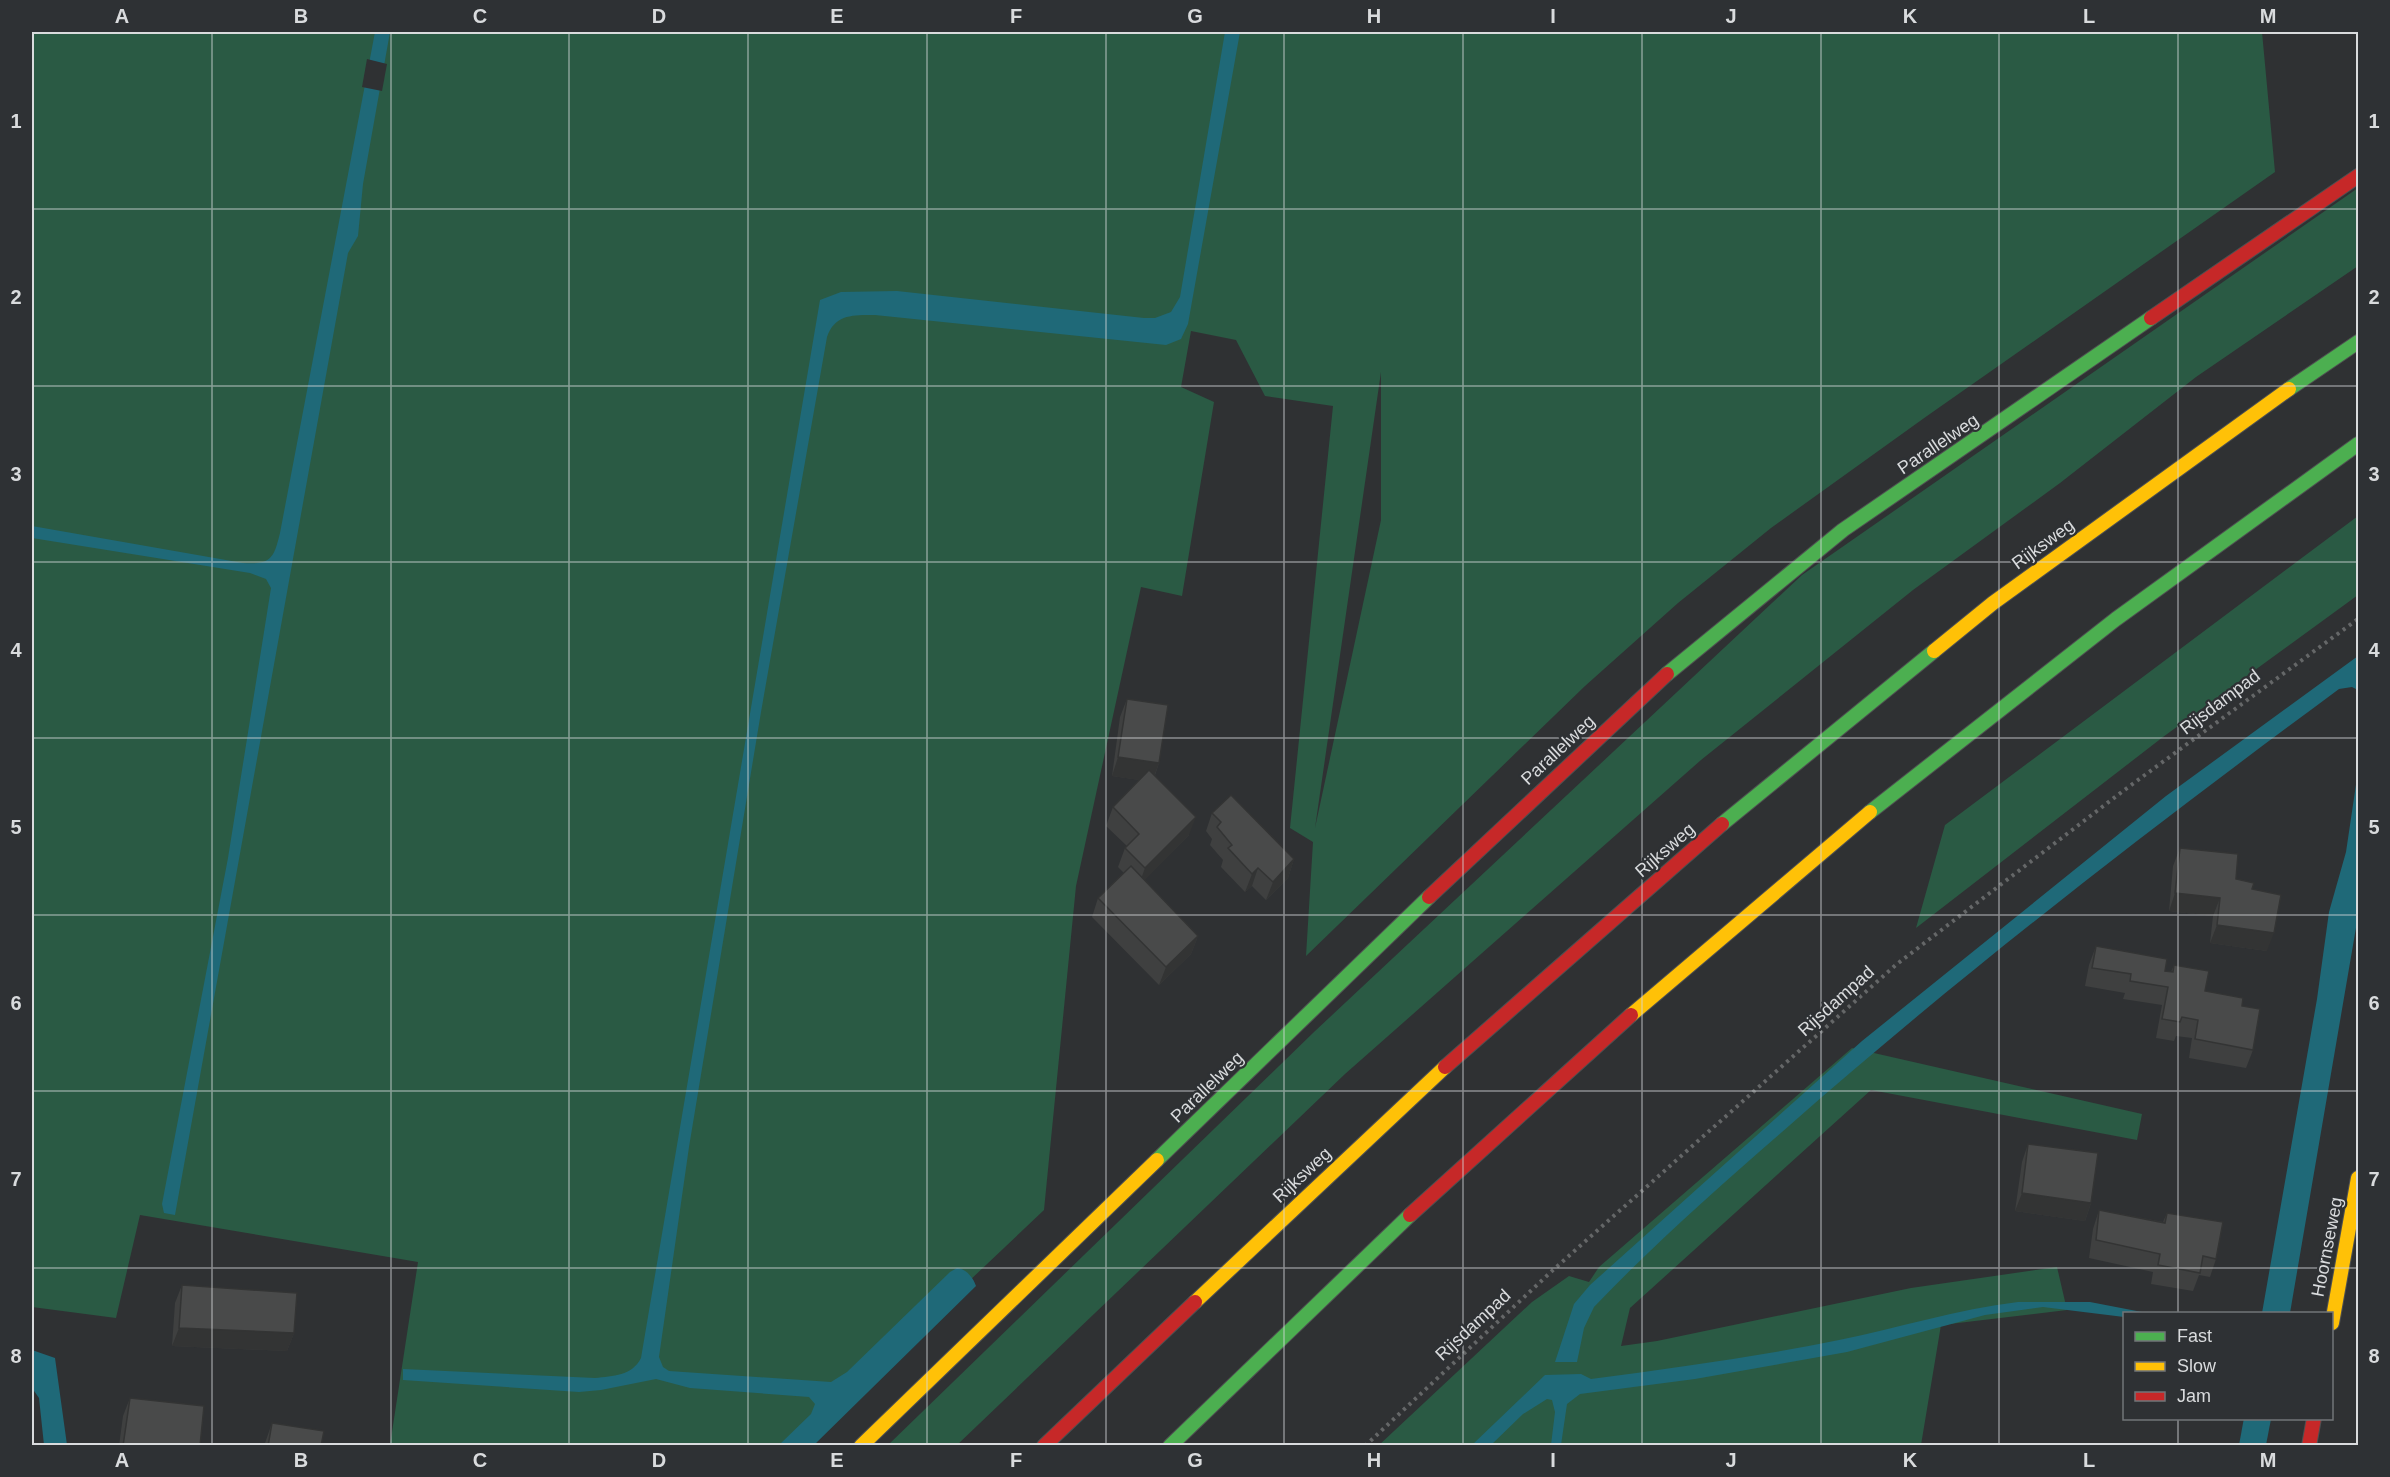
<svg xmlns="http://www.w3.org/2000/svg" width="2390" height="1477" font-family="Helvetica,sans-serif">
	<rect width="100%" height="100%" fill="#2f3133"/>
	<g fill="#2a5a44" fill-rule="evenodd">
		<path d="M 32,32 L 2262,32 L 2275,172 L 1927,416 L 1771,528 L 1678,603 L 1585,686 L 1306,956 L 1313,842 L 1290,828 L 1333,406 L 1265,396 L 1236,340 L 1191,331 L 1181,387 L 1214,402 L 1182,596 L 1141,587 L 1076,886 L 1044,1210 L 796,1445 L 390,1445 L 418,1262 L 140,1215 L 116,1318 L 32,1307 ZM 1381,372 L 1381,520 L 1315,828 Z"/>
		<polygon points="2358,188 2358,266 2196,377 2060,483 1913,590 1701,760 1345,1074 957,1445 887,1446 1314,1032 1802,575"/>
		<polygon points="2358,516 2358,595 2163,737 1916,928 1945,825"/>
		<polygon points="1852,1048 2142,1114 2137,1140 1871,1090 1630,1308 1621,1346 1657,1341 1911,1288 2057,1267 2067,1310 1941,1325 1921,1445 1378,1446 1532,1302 1569,1276 1589,1282 1599,1267"/>
	</g>
	<g fill="#1f6978">
		<path d="M 375,32 L 390,32 L 363,184 L 358,236 L 348,253 L 175,1215 L 164,1213 L 162,1204 L 228,858 L 271,588 L 266,579 L 250,573 L 32,538 L 32,526 L 243,563 C 271,565 274,558 280,533 Z"/>
		<path d="M 1225,32 L 1240,32 L 1188,324 L 1181,339 L 1166,345 L 875,315 C 853,315 835,314 827,337 L 761,712 L 689,1147 L 659,1357 L 663,1367 L 669,1371 L 831,1382 L 847,1372 L 950,1272 L 957,1268 C 966,1269 973,1277 976,1286 L 814,1445 L 779,1445 L 811,1414 L 815,1404 L 809,1397 L 690,1388 L 656,1379 L 601,1390 L 579,1392 L 403,1380 L 403,1369 L 595,1378 C 613,1376 632,1376 641,1358 L 820,300 L 841,292 L 897,291 L 1144,318 L 1155,318 L 1171,312 L 1180,297 Z"/>
		<path d="M 2358,656 L 2358,690 L 2352,687 L 2339,689 C 2151,828 1966,970 1790,1125 C 1723,1183 1655,1243 1594,1307 L 1584,1328 L 1577,1362 L 1555,1362 L 1574,1304 L 1590,1285 L 1862,1041 L 2166,796 Z"/>
		<polygon points="2358,771 2358,916 2290,1313 2262,1313 2317,999 2329,912 2346,852"/>
		<path d="M 2018,1302 L 2090,1302 L 2147,1313 L 2124,1314 L 2124,1317 L 2043,1307 L 1985,1315 L 1847,1352 L 1695,1379 L 1580,1394 L 1567,1404 L 1561,1445 L 1551,1445 L 1555,1412 L 1552,1400 L 1547,1399 L 1523,1414 L 1491,1445 L 1472,1445 L 1545,1375 L 1581,1374 L 1591,1379 C 1674,1368 1757,1357 1839,1340 C 1899,1328 1957,1309 2018,1302 Z"/>
		<polygon points="32,1350 55,1358 67,1445 44,1445 39,1398 32,1388"/>
		<polygon points="2244,1418 2271,1419 2266,1445 2239,1445"/>
	</g>
	<polygon fill="#2f3133" points="367,59 387,64 382,91 362,87"/>
	<g fill="none" stroke-linecap="round" stroke-linejoin="round">
		<defs>
			<g id="fast">
				<polyline points="2289,389 2358,342"/>
				<polyline points="1667,674 1843,530 2151,318"/>
				<polyline points="1870,812 2116,619 2358,444"/>
				<polyline points="1722,824 1934,651"/>
				<polyline points="1157,1160 1429,897"/>
				<polyline points="1170,1446 1410,1215"/>
			</g>
			<g id="slow">
				<polyline points="1934,651 1993,603 2289,389"/>
				<polyline points="1631,1015 1870,812"/>
				<polyline points="1195,1302 1445,1067"/>
				<polyline points="2332,1323 2358,1178"/>
				<polyline points="861,1446 1157,1160"/>
			</g>
			<g id="jam">
				<polyline points="2151,318 2358,176"/>
				<polyline points="1429,897 1667,674"/>
				<polyline points="1445,1067 1722,824"/>
				<polyline points="1410,1215 1631,1015"/>
				<polyline points="1044,1446 1195,1302"/>
				<polyline points="2309,1446 2314,1418"/>
			</g>
		</defs>
		<use href="#fast" stroke="#4e5051" stroke-width="16"/>
		<use href="#slow" stroke="#4e5051" stroke-width="16"/>
		<use href="#jam" stroke="#4e5051" stroke-width="16"/>
		<polyline stroke="#656768" stroke-width="4" stroke-dasharray="3 4.5" stroke-linecap="butt" points="1365,1446 1553,1270 1897,964 2123,791 2358,619"/>
		<use href="#fast" stroke="#4caf50" stroke-width="14"/>
		<use href="#slow" stroke="#ffc107" stroke-width="14"/>
		<use href="#jam" stroke="#c62828" stroke-width="14"/>
	</g>
	<g fill="#3f4040">
		<polygon points="1127,699 1159,763 1155,775 1189,835 1144,880 1198,936 1191,954 1159,985 1092,917 1098,898 1124,873 1118,867 1125,848 1127,846 1106,826 1113,807 1140,780 1112,776 1120,717"/>
		<polygon points="1212,813 1294,859 1288,878 1266,900 1252,886 1245,892 1221,867 1223,860 1210,845 1212,839 1206,831"/>
		<polygon points="2180,848 2236,879 2252,889 2267,951 2210,943 2213,916 2169,911 2173,866"/>
		<polygon points="2096,946 2165,971 2171,972 2174,965 2205,991 2242,1006 2253,1050 2246,1068 2189,1058 2192,1038 2176,1036 2174,1041 2156,1038 2162,1005 2123,999 2125,993 2085,986 2089,965"/>
		<polygon points="2028,1144 2091,1203 2085,1221 2015,1211 2022,1162"/>
		<polygon points="2099,1210 2163,1222 2167,1213 2216,1259 2210,1277 2199,1275 2193,1291 2151,1284 2153,1272 2089,1258 2093,1229"/>
		<polygon points="182,1285 294,1333 287,1351 172,1346 175,1303"/>
		<polygon points="130,1398 200,1446 119,1446 123,1416"/>
		<polygon points="272,1423 321,1446 264,1446"/>
	</g>
	<g fill="#333434">
		<polygon points="1118,757 1159,763 1152,782 1112,776"/>
		<polygon points="1196,817 1189,835 1138,887 1145,868"/>
		<polygon points="1294,859 1288,878 1266,900 1273,882"/>
		<polygon points="1258,868 1252,886 1245,892 1252,874"/>
		<polygon points="2175,893 2220,898 2213,916 2169,911"/>
		<polygon points="2217,925 2274,933 2267,951 2210,943"/>
		<polygon points="1198,936 1191,954 1159,985 1166,967"/>
		<polygon points="2022,1193 2091,1203 2085,1221 2015,1211"/>
		<polygon points="179,1328 294,1333 287,1351 172,1346"/>
	</g>
	<g fill="#494a4a" stroke="#333434" stroke-width="1.5">
		<polygon points="1127,699 1168,705 1159,763 1118,757"/>
		<polygon points="1149,770 1196,817 1145,868 1125,848 1139,834 1113,807"/>
		<polygon points="1231,795 1294,859 1273,882 1258,868 1252,874 1228,848 1232,845 1217,827 1221,822 1212,813"/>
		<polygon points="2180,848 2238,854 2236,879 2254,883 2252,889 2281,895 2274,933 2217,925 2220,898 2175,893"/>
		<polygon points="1131,866 1198,936 1166,967 1098,898"/>
		<polygon points="2096,946 2167,959 2165,971 2173,972 2174,965 2209,971 2205,991 2243,998 2242,1006 2260,1009 2253,1050 2195,1039 2198,1020 2182,1017 2180,1022 2162,1019 2168,987 2130,981 2131,974 2092,968"/>
		<polygon points="2028,1144 2098,1153 2091,1203 2022,1193"/>
		<polygon points="2099,1210 2165,1223 2167,1213 2223,1222 2216,1259 2203,1256 2200,1273 2158,1265 2160,1254 2096,1240"/>
		<polygon points="182,1285 297,1293 294,1333 179,1328"/>
		<polygon points="130,1398 204,1406 200,1446 123,1446"/>
		<polygon points="272,1423 324,1431 321,1446 268,1446"/>
	</g>
	<path fill="none" stroke="#d9dbdd" stroke-width="1.5" stroke-opacity="0.55" d="M 212,32 L 212,1446M 391,32 L 391,1446M 569,32 L 569,1446M 748,32 L 748,1446M 927,32 L 927,1446M 1106,32 L 1106,1446M 1284,32 L 1284,1446M 1463,32 L 1463,1446M 1642,32 L 1642,1446M 1821,32 L 1821,1446M 1999,32 L 1999,1446M 2178,32 L 2178,1314M 32,209 L 2358,209M 32,386 L 2358,386M 32,562 L 2358,562M 32,738 L 2358,738M 32,915 L 2358,915M 32,1091 L 2358,1091M 32,1268 L 2358,1268M 2178,1418 L 2178,1446"/>
	<g text-anchor="middle" stroke-width="4.5" stroke-linejoin="round" paint-order="stroke">
		<g font-size="18" fill="#d9dbdd" stroke="#2e3134">
			<text transform="translate(1938 444) rotate(-34)" y="6">Parallelweg</text>
			<text transform="translate(2043 544) rotate(-36)" y="6">Rijksweg</text>
			<text transform="translate(2220 702) rotate(-37)" y="6">Rijsdampad</text>
			<text transform="translate(1558 750) rotate(-43)" y="6">Parallelweg</text>
			<text transform="translate(1665 850) rotate(-41)" y="6">Rijksweg</text>
			<text transform="translate(1836 1001) rotate(-42)" y="6">Rijsdampad</text>
			<text transform="translate(1207 1087) rotate(-44)" y="6">Parallelweg</text>
			<text transform="translate(1302 1175) rotate(-43)" y="6">Rijksweg</text>
			<text transform="translate(2327 1247) rotate(-79)" y="6">Hoornseweg</text>
			<text transform="translate(1473 1325) rotate(-43)" y="6">Rijsdampad</text>
		</g>
	</g>
	<rect width="2390" height="1477" fill="none" stroke="#2e3134" stroke-width="66"/>
	<rect x="2123" y="1312" width="210" height="108" fill="#2e3134" stroke="#727578" stroke-width="1.5"/>
	<rect x="2135" y="1332" width="30" height="9" fill="#4caf50" stroke="#727578" stroke-width="1.5"/>
	<text x="2177" y="1342" font-size="18" fill="#d9dbdd">Fast</text>
	<rect x="2135" y="1362" width="30" height="9" fill="#ffc107" stroke="#727578" stroke-width="1.5"/>
	<text x="2177" y="1372" font-size="18" fill="#d9dbdd">Slow</text>
	<rect x="2135" y="1392" width="30" height="9" fill="#c62828" stroke="#727578" stroke-width="1.5"/>
	<text x="2177" y="1402" font-size="18" fill="#d9dbdd">Jam</text>
	<rect x="33" y="33" width="2324" height="1411" fill="none" stroke="#d9dbdd" stroke-width="2"/>
	<g font-size="20" text-anchor="middle" font-weight="bold" fill="#d9dbdd">
		<text x="122" y="23">A</text>
		<text x="301" y="23">B</text>
		<text x="480" y="23">C</text>
		<text x="659" y="23">D</text>
		<text x="837" y="23">E</text>
		<text x="1016" y="23">F</text>
		<text x="1195" y="23">G</text>
		<text x="1374" y="23">H</text>
		<text x="1553" y="23">I</text>
		<text x="1731" y="23">J</text>
		<text x="1910" y="23">K</text>
		<text x="2089" y="23">L</text>
		<text x="2268" y="23">M</text>
		<text x="16" y="128">1</text>
		<text x="2374" y="128">1</text>
		<text x="16" y="304">2</text>
		<text x="2374" y="304">2</text>
		<text x="16" y="481">3</text>
		<text x="2374" y="481">3</text>
		<text x="16" y="657">4</text>
		<text x="2374" y="657">4</text>
		<text x="16" y="834">5</text>
		<text x="2374" y="834">5</text>
		<text x="16" y="1010">6</text>
		<text x="2374" y="1010">6</text>
		<text x="16" y="1186">7</text>
		<text x="2374" y="1186">7</text>
		<text x="16" y="1363">8</text>
		<text x="2374" y="1363">8</text>
		<text x="122" y="1467">A</text>
		<text x="301" y="1467">B</text>
		<text x="480" y="1467">C</text>
		<text x="659" y="1467">D</text>
		<text x="837" y="1467">E</text>
		<text x="1016" y="1467">F</text>
		<text x="1195" y="1467">G</text>
		<text x="1374" y="1467">H</text>
		<text x="1553" y="1467">I</text>
		<text x="1731" y="1467">J</text>
		<text x="1910" y="1467">K</text>
		<text x="2089" y="1467">L</text>
		<text x="2268" y="1467">M</text>
	</g>
</svg>
